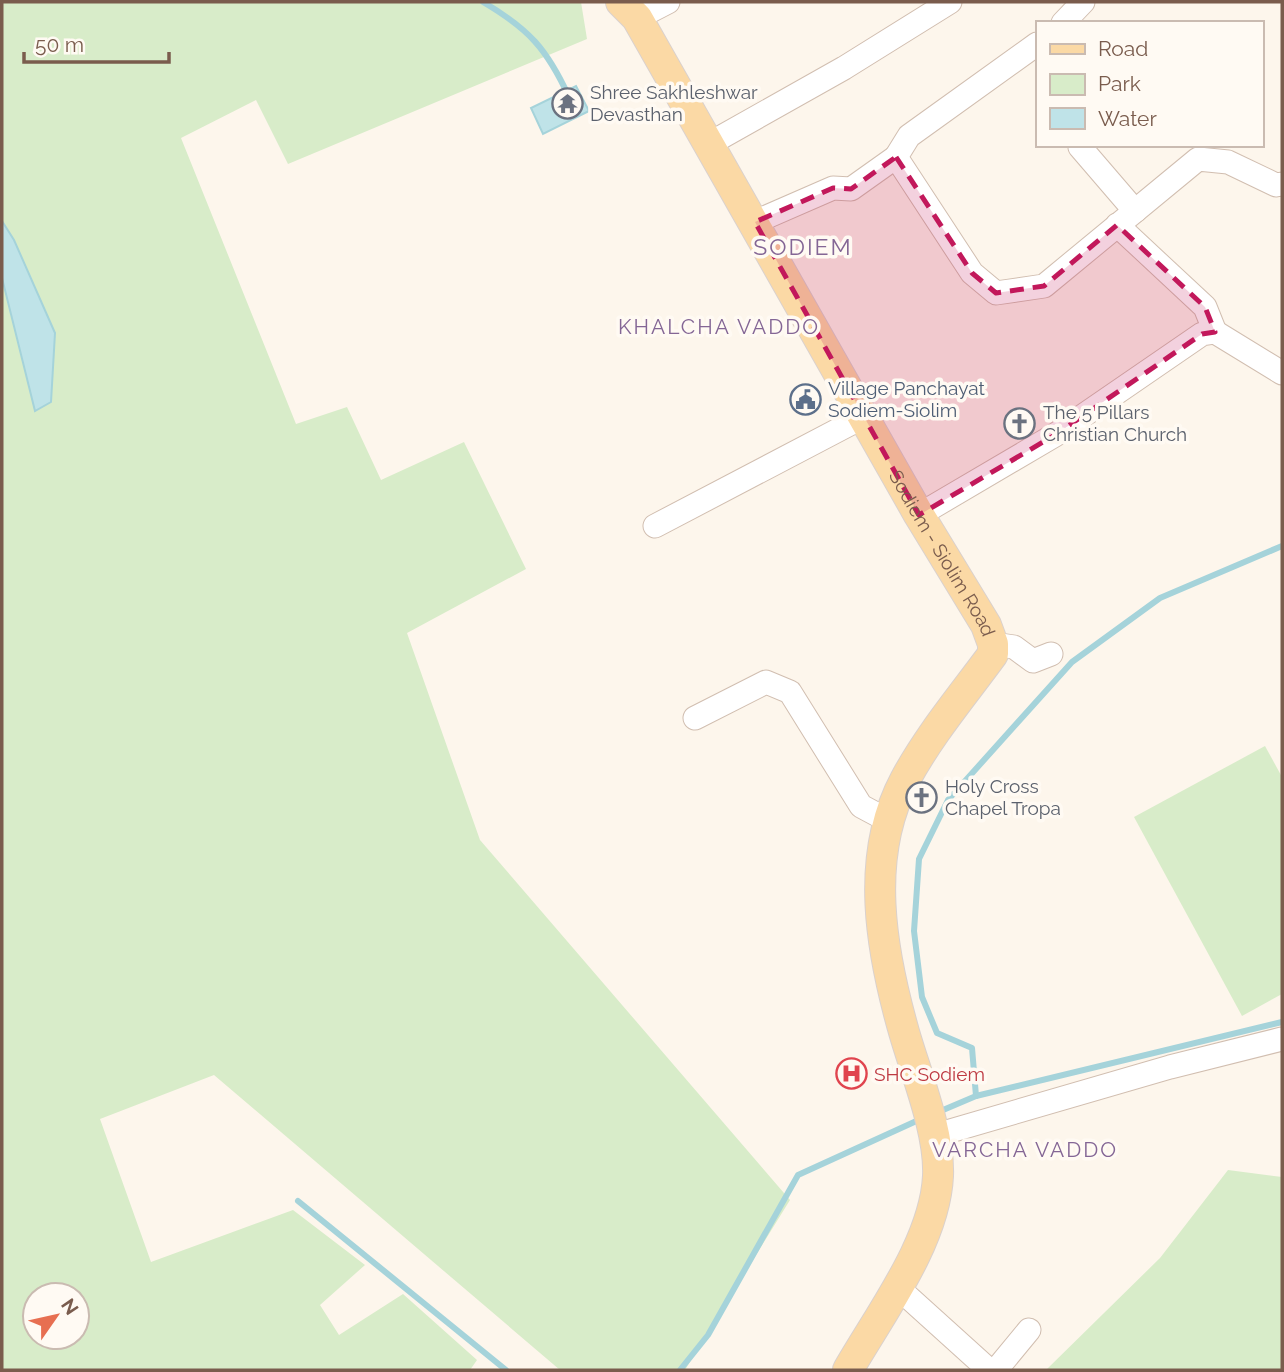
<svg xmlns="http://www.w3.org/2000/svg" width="1284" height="1372" font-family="Raleway,sans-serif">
	<rect width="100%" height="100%" fill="#fdf6ec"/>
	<g fill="#d8ecc9" fill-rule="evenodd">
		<path d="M 2,2 L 581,2 L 587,39 L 288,164 L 256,100 L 181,138 L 296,424 L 347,407 L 381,480 L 464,442 L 526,569 L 407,633 L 480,840 L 790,1200 L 685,1370 L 560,1370 L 214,1075 L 100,1119 L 151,1262 L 293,1210 L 365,1265 L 320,1305 L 339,1335 L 403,1294 L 477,1360 L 470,1370 L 2,1370 L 2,278 L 35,410 L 55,333 L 14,240 L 2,221 ZM 35,1295 L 77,1295 L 77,1337 L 35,1337 Z"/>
		<polygon points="1265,746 1282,777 1282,994 1242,1016 1134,817"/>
		<polygon points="1228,1170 1282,1177 1282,1370 1046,1370 1160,1258"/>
	</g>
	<g fill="#bfe3e8" stroke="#a5d3da" stroke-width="2">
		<polygon points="576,86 589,111 543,134 531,108"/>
		<polygon points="2,221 14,240 55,333 51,402 35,411 2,278"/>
	</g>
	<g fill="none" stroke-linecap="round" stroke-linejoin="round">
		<g stroke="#a5d3da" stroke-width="6">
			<path d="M 483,2 C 529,29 547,49 569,97"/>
			<polyline points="976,1096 972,1048 937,1033 922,997 914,931 919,859 948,800 1072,662 1160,598 1282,546"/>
			<polyline points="936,1113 976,1096 1282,1022"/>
			<polyline points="298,1201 506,1370"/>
			<polyline points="680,1370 708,1335 798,1175 923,1118"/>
		</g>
		<defs>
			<g id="minor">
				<polyline points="637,18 668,2"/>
				<polyline points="1063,23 1083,2"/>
				<polyline points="1037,44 909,136 896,157 972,273 996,293 1044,286 1198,159 1228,162 1276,185 1282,184"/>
				<polyline points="709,144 844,68 950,2"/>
				<polyline points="1080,147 1135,211"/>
				<polyline points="755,222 833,188 851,189 896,157"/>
				<polyline points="1117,225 1205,307 1215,332"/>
				<polyline points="919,515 1055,435 1202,334 1215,332 1282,373"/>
				<polyline points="655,526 863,417"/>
				<polyline points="993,644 1014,647 1033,661 1051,654"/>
				<polyline points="695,718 766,682 790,692 861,806 889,821"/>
				<polyline points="933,1136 1170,1067 1282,1039"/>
				<polyline points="896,1286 989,1370"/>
				<polyline points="996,1370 1029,1330"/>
			</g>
			<g id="major">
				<path id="s1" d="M 621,2 L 637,18 L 919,515 L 986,625 L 993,644 L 993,654 C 963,695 929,735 905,780 C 864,857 881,951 904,1032 C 916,1074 940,1132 938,1176 C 935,1242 880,1314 848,1370"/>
			</g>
		</defs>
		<use href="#minor" stroke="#d1beb0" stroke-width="25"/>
		<use href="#major" stroke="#dad1cd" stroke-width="32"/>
		<use href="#minor" stroke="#fff" stroke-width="23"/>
		<use href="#major" stroke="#fbd9a5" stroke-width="30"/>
	</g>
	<path fill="#c2185b" fill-opacity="0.2" stroke="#c2185b" stroke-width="5" stroke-dasharray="14 9" stroke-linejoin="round" d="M 896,157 L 972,273 L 996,293 L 1044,286 L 1117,225 L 1205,307 L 1215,332 L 1202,334 L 1055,435 L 919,515 L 755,222 L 833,188 L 851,189 Z"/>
	<defs>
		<symbol id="temple-ring" viewBox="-11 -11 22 22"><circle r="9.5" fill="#fffaf3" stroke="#6b7280" stroke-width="1.5"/><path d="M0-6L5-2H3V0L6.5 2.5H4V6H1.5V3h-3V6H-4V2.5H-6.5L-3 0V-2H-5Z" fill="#6b7280"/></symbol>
		<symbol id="civic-ring" viewBox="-11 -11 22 22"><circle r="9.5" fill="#fffaf3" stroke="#5c6f8a" stroke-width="1.5"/><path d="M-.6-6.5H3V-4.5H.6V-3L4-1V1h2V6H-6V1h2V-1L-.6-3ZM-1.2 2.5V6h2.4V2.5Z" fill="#5c6f8a"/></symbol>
		<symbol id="church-ring" viewBox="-11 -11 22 22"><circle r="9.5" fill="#fffaf3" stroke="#6b7280" stroke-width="1.5"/><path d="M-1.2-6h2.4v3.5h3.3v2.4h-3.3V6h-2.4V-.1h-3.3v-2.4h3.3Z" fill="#6b7280"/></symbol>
		<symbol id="hospital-ring" viewBox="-11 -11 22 22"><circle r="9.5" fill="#fffaf3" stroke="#e0444e" stroke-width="1.5"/><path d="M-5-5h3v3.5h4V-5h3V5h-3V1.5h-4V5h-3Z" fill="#e0444e"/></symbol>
	</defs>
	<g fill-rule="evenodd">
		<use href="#temple-ring" x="550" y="86" width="35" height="35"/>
		<use href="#civic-ring" x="788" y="382" width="35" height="35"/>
		<use href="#church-ring" x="1002" y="406" width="35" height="35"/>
		<use href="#church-ring" x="904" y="780" width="35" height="35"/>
		<use href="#hospital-ring" x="834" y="1056" width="35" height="35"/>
	</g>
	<g text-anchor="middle" stroke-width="7" stroke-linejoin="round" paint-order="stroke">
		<g font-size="19" fill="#5b616d" stroke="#fffaf3" text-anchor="start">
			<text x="590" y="99">Shree Sakhleshwar<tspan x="590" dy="22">Devasthan</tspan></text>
			<text x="1043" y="419">The 5 Pillars<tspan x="1043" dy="22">Christian Church</tspan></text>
			<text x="945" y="793">Holy Cross<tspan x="945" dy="22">Chapel Tropa</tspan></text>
		</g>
		<g font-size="19" fill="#4e5e75" stroke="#fffaf3" text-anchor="start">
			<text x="828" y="395">Village Panchayat<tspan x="828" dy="22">Sodiem-Siolim</tspan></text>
		</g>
		<g font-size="19" fill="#7a5c4d" stroke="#fffaf3">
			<text dy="7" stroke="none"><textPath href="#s1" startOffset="639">Sodiem - Siolim Road</textPath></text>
		</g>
		<g font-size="19" fill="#be3a42" stroke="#fffaf3" text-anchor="start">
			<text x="874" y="1081">SHC Sodiem</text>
		</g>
		<g font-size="21" letter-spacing="2" fill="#846695" stroke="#fffaf3">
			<text x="719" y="334">KHALCHA VADDO</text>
			<text x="1025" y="1157">VARCHA VADDO</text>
		</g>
		<g font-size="23" letter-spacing="2" fill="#846695" stroke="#fffaf3">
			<text x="803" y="255">SODIEM</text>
		</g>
	</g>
	<rect width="1284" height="1372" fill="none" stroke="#7a5c4d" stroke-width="7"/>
	<rect x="1036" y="21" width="228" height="126" fill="#fffaf3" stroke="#cabbb1" stroke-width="2"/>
	<rect x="1050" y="44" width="35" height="10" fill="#fbd9a5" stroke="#cabbb1" stroke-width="2"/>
	<text x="1098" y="56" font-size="21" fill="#7a5c4d">Road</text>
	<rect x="1050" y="74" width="35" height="21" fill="#d8ecc9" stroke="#cabbb1" stroke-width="2"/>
	<text x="1098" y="91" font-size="21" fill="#7a5c4d">Park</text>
	<rect x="1050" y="108" width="35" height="21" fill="#bfe3e8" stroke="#cabbb1" stroke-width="2"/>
	<text x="1098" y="126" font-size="21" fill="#7a5c4d">Water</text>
	<g transform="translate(56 1316) rotate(56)"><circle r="33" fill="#fffaf3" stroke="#cabbb1" stroke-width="2"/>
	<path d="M0-5L12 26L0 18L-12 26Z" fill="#e76f51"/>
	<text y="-10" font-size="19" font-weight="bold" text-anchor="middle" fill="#7a5c4d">N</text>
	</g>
	<path d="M24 52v10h145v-10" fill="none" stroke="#7a5c4d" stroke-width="3.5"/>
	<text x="35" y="52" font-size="21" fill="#7a5c4d" stroke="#fffaf3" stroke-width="5" paint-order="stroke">50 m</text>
</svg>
